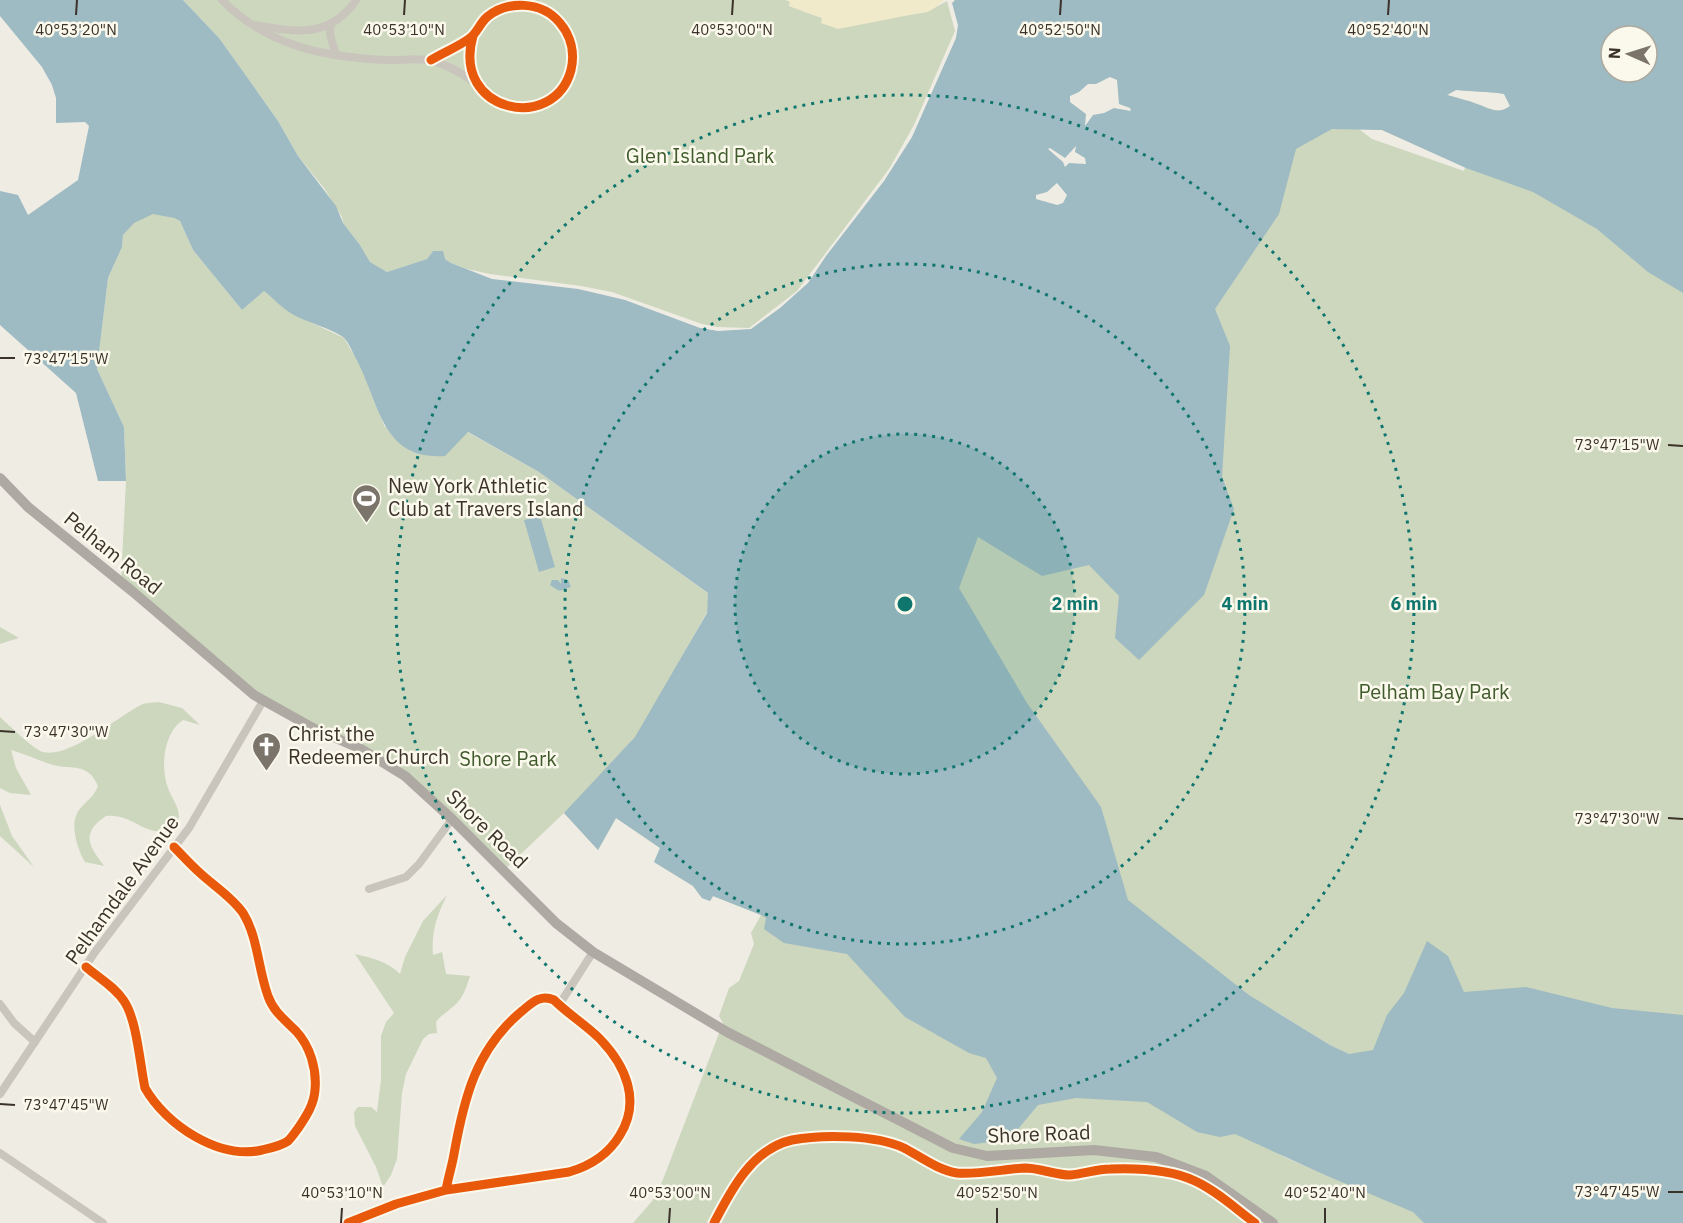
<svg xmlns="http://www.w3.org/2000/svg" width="1683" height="1223" font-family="'IBM Plex Sans',sans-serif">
	<rect width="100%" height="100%" fill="#efece4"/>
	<g fill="#ccd7be" fill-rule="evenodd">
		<polygon points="183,0 786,0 790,2 789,6 822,18 895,17 927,12 947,1 955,31 914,125 889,169 837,238 797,291 749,328 717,327 702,324 612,292 581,286 490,274 467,269 451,263 433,251 427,259 387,272 370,262 360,245 343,223 342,217 324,188 298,156 278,121 242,70 219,38"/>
		<path d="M 1425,85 L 1507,88 L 1554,188 L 1683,293 L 1683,1123 L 1409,1083 L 1330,1045 L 1277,1012 L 1172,959 L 1064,855 L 889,452 L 1097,215 L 1252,141 ZM 1456,90 C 1472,92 1488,91 1504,94 L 1510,106 C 1498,115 1489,108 1477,104 C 1467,100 1457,98 1447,95 ZM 1359,129 L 1382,130 L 1465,167 L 1464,171 L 1372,139 Z"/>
		<polygon points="153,213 174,218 180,221 193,250 242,310 264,291 291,313 344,338 365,374 372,397 385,427 467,432 539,472 709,594 707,612 670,678 1113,1056 1286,1158 1442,1223 633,1223 653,1200 662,1182 723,1023 719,1016 729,988 739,981 754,944 751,933 761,915 713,896 710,901 702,898 693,886 654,862 660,848 616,818 598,850 564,813 505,869 423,789 264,701 121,580 126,481 124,427 97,369 108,278 122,247 123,235 133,223"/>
		<polygon points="0,627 19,638 0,644"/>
		<path d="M 159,702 L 182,708 L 200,725 L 183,720 C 164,732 160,767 168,788 C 173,802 184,811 176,827 C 146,842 136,813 106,816 C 81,833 88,845 104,866 L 85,862 C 78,851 71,828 76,816 C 80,804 93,800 98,786 C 88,762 72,770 53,765 C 39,761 26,754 11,750 L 16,768 L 31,795 L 10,793 L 0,788 L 0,717 C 9,725 33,749 43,752 C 69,759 117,717 141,705 C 146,702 153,703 159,702 Z"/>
		<polygon points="0,805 12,836 34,867 0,836"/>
		<path d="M 447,895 C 437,915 431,932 433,955 L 442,952 L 446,974 L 470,976 C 466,989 462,1001 450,1009 C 445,1014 440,1016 436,1022 L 437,1033 L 429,1034 L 423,1039 L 406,1074 L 402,1093 L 397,1159 L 391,1175 L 383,1187 L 376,1167 L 355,1126 L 354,1112 L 358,1107 L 371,1107 L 377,1112 L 381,1080 L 381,1036 L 386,1022 L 394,1013 L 355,954 C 372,958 387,961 400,974 L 405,957 L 423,921 Z"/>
	</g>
	<polygon fill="#f0eaca" points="786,0 944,0 930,11 838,29 821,23 822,18 789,6 790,2"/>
	<g fill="#9ebac2" fill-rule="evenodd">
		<path d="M 0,0 L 183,0 L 219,38 L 242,70 L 278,121 L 298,156 L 336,206 L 343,223 L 360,245 L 370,262 L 387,272 L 427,259 L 433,251 L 443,251 L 445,259 L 451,263 L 492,279 L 578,289 L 604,295 L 625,300 L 700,328 L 718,331 L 751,329 L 780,308 L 808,283 L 826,256 L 884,181 L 912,137 L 956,38 L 958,25 L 952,3 L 955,0 L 1683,0 L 1683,293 L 1648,272 L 1597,229 L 1533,192 L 1466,168 L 1382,130 L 1332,129 L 1296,149 L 1279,214 L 1215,309 L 1230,346 L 1222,477 L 1234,509 L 1204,595 L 1139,660 L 1115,638 L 1119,596 L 1089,565 L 1042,576 L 978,537 L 959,588 L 1027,703 L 1101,807 L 1128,900 L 1249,995 L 1330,1045 L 1349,1054 L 1373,1050 L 1387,1015 L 1404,993 L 1427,941 L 1448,956 L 1464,992 L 1526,987 L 1612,1008 L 1683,1015 L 1683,1223 L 1424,1223 L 1413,1212 L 1325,1175 L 1235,1134 L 1220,1137 L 1197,1132 L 1147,1102 L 1076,1098 L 1038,1105 L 1009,1140 L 974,1144 L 959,1139 L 982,1112 L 997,1078 L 986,1058 L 969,1053 L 905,1017 L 847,954 L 784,943 L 764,929 L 766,918 L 761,915 L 713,896 L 710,901 L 702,898 L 693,886 L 654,862 L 660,848 L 616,818 L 598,850 L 564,813 L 635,737 L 707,613 L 708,593 L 539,472 L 468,432 L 445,456 C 380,461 379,399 355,357 C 352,351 348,341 343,337 C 328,327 308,323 292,314 C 282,308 273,298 264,291 L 242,310 L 193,250 L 180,221 L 174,218 L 153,214 L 134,223 L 123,235 L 122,247 L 108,278 L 97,369 L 124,427 L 126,481 L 98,481 L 76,393 L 0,325 L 0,191 L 18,195 L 28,215 L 78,180 L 89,126 L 85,122 L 56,123 L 56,98 L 52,85 L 42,67 L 0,16 ZM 1611,36 L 1647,36 L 1647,72 L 1611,72 ZM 1110,77 L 1117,80 L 1119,104 L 1130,108 L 1131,111 L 1114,108 L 1104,113 L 1093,115 L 1085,126 L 1086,114 L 1070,102 L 1070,96 L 1079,92 L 1088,84 L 1096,84 ZM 1456,90 C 1472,92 1488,91 1504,94 L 1510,106 C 1498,115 1489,108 1477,104 C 1467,100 1457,98 1447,95 ZM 1076,146 L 1075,152 L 1085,158 L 1086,164 L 1069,163 L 1065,167 L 1063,162 L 1048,149 L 1050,148 L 1065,158 ZM 1057,183 L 1067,195 L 1063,203 L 1057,205 L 1036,199 L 1036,195 L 1047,192 Z"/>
		<polygon points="540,516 555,567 539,572 524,520"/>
		<path d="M 561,578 L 568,580 L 571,587 C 558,591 562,593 550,585 L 552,580 L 558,580 L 561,584 Z"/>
	</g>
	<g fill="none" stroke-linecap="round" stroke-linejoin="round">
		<g stroke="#c9c5bd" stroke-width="8">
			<path d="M 222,0 C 267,46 324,57 386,60 C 401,61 418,57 432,61 C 449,65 463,74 477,84"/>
			<polyline points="331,23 330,34 336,55"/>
			<path d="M 255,25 C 294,32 330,39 356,0"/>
			<path d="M 431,60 C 444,52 458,47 470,38 C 477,33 480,23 487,17 C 508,0 542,1 560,23 C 571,36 575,53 571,70 C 554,134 451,112 473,36"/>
			<polyline points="369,889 406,877 419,864 452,819"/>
			<path d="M 86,967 C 99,978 115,987 124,1001 C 137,1020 140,1065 145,1088 C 166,1125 219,1160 262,1150 C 271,1148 281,1146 288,1141 C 292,1137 296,1131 299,1127 C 307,1115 314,1104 315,1090 C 317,1069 310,1046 296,1031 C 285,1020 273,1011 268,996 C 258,969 258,937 243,913 C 232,897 214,886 200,873 C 191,865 183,856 174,847"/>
			<polyline points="0,1004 14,1023 35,1042"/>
			<polyline points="559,1005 593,952"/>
			<polyline points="0,1094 95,952 189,828 263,701"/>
			<polyline points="0,1153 103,1223"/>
			<path d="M 348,1223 L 396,1204 L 446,1190 L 569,1172 C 590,1166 608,1155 620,1135 C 641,1101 626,1066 600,1039 C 586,1025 568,1014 554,1000 C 540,994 532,1003 522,1011 C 476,1049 464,1098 454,1154 C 452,1166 448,1178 446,1190"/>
		</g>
		<polyline stroke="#aea9a2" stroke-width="10" points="0,478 28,507 132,591 254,695 313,728 361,749 405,776 452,819 556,923 593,952 727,1032 953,1148 987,1156 1094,1150 1156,1157 1206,1176 1273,1223"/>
		<defs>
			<g id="cycleway">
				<path d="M 431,60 C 444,52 458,47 470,38 C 477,33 480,23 487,17 C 508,0 542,1 560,23 C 571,36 575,53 571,70 C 554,134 451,112 473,36"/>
				<path d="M 86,967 C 99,978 115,987 124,1001 C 137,1020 140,1065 145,1088 C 166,1125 219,1160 262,1150 C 271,1148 281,1146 288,1141 C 292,1137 296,1131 299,1127 C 307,1115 314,1104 315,1090 C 317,1069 310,1046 296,1031 C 285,1020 273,1011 268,996 C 258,969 258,937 243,913 C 232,897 214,886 200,873 C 191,865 183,856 174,847"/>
				<path d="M 348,1223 L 396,1204 L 446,1190 L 569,1172 C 590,1166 608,1155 620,1135 C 641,1101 626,1066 600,1039 C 586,1025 568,1014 554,1000 C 540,994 532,1003 522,1011 C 476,1049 464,1098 454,1154 C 452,1166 448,1178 446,1190"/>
				<path d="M 714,1223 C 731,1190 752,1149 792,1140 C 823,1134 876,1135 904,1148 C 921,1157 938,1170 957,1173 C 974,1175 1006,1169 1025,1168 C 1040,1168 1055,1175 1070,1175 C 1083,1174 1097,1169 1110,1169 C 1137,1168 1170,1169 1195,1181 C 1217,1191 1236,1209 1255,1223"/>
			</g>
		</defs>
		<use href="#cycleway" stroke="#fbf8ec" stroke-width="13"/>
		<use href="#cycleway" stroke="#e8590c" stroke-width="9"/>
	</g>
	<path fill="none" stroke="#3b332a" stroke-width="2" d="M 76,15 L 77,0M 404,15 L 405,0M 732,15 L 733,0M 1060,15 L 1061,0M 1388,15 L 1389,0M 0,358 L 15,358M 1668,445 L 1683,446M 0,731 L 15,732M 1668,818 L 1683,819M 0,1104 L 15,1105M 1668,1192 L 1683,1192M 341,1223 L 342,1208M 669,1223 L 670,1208M 997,1223 L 997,1208M 1325,1223 L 1325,1208"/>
	<circle cx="905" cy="604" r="170" fill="#0f766e" fill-opacity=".12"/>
	<g fill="none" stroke="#0f766e" stroke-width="3" stroke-dasharray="3 6">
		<circle cx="905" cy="604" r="170"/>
		<circle cx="905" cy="604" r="340"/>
		<circle cx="905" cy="604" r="509"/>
	</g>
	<defs>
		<symbol id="stadium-pin" viewBox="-11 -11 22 30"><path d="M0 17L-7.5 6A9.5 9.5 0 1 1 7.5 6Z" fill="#7a746b" stroke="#fbf8ec"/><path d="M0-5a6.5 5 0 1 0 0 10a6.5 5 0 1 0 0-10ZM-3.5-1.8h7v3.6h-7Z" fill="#fff"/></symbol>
		<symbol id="church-pin" viewBox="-11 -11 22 30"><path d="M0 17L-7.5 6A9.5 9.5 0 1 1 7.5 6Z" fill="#7a746b" stroke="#fbf8ec"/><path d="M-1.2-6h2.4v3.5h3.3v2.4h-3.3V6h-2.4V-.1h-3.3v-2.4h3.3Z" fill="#fff"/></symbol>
	</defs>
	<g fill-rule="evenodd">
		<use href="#stadium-pin" x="350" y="482" width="33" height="45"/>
		<use href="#church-pin" x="250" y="730" width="33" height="45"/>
	</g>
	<g text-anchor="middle" stroke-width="5" stroke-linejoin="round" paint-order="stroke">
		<g font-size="20" fill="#3f5b2c" stroke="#fbf8ec">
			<text x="700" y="163">Glen Island Park</text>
			<text x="1434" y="699">Pelham Bay Park</text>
			<text x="508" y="766">Shore Park</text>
		</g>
		<g font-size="20" fill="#3b332a" stroke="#fbf8ec" text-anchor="start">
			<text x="388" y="493">New York Athletic<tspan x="388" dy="23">Club at Travers Island</tspan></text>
			<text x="288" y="741">Christ the<tspan x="288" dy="23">Redeemer Church</tspan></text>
		</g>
		<g font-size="20" fill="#3b332a" stroke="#fbf8ec">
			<text transform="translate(113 553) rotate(39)" y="7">Pelham Road</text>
			<text transform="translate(487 829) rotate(44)" y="7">Shore Road</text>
			<text transform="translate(122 890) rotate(-54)" y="7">Pelhamdale Avenue</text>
			<text transform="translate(1039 1134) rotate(-2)" y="7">Shore Road</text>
		</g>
	</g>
	<g font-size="15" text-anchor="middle" fill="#3b332a" stroke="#fbf8ec" stroke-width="5" stroke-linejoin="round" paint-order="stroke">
		<text x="76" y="35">40°53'20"N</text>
		<text x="404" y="35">40°53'10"N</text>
		<text x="732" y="35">40°53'00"N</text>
		<text x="1060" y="35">40°52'50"N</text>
		<text x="1388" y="35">40°52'40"N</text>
		<text x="66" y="364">73°47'15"W</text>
		<text x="1617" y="450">73°47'15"W</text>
		<text x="66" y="737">73°47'30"W</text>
		<text x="1617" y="824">73°47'30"W</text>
		<text x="66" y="1110">73°47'45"W</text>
		<text x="1617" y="1197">73°47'45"W</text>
		<text x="342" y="1198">40°53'10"N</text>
		<text x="670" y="1198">40°53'00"N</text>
		<text x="997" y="1198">40°52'50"N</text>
		<text x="1325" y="1198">40°52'40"N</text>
	</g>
	<circle cx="905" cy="604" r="9" fill="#0f766e" stroke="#fbf8ec" stroke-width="3"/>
	<g font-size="18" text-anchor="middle" font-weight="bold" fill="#0f766e" stroke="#fbf8ec" stroke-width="5" stroke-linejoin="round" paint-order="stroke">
		<text x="1075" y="610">2 min</text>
		<text x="1245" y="610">4 min</text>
		<text x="1414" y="610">6 min</text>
	</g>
	<g transform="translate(1629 54) rotate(273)"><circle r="28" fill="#fbf8ec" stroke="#aea99e" stroke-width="1.5"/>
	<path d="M0-4.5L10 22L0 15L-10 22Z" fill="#7a746b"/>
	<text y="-9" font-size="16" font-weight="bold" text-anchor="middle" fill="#3b332a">N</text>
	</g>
</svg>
